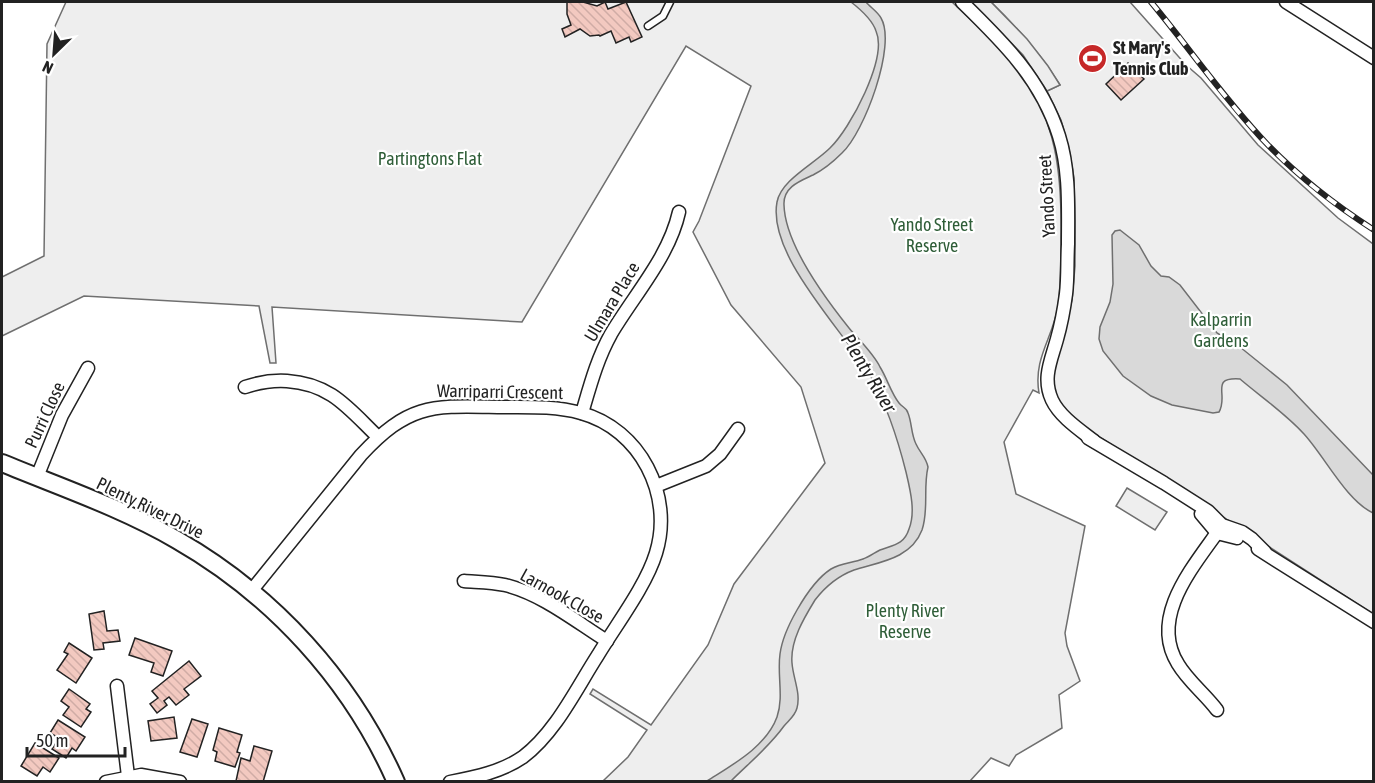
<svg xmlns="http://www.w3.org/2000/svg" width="1375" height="783" font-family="'Asap Condensed',sans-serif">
	<defs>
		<pattern id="building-back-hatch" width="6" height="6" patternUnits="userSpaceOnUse" patternTransform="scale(1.5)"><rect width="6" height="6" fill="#f3c9c0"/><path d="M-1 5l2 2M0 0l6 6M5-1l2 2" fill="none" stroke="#d0aca5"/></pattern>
	</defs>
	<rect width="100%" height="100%" fill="#fff"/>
	<g fill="#eee" stroke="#6f6f6f" stroke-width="1.5">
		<path d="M 66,2 L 952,2 C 973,22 997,43 1016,66 C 1057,119 1062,173 1061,238 C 1061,260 1061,284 1058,306 C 1053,338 1033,358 1039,393 L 1033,390 L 1004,442 L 1016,494 L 1085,526 L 1065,633 L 1067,646 L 1080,681 L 1059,695 L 1062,728 L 1016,755 L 1009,766 L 991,758 L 970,781 L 603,781 L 628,757 L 647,730 L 590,694 L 593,689 L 651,725 L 708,645 L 734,584 L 825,463 L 801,387 L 731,305 L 693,232 L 699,221 L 751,86 L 686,46 L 522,322 L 272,307 L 276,363 L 270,363 L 259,306 L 84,296 L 2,336 L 2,277 L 44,256 L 47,44 Z"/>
		<path d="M 991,2 L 1130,2 L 1186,65 L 1201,78 L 1258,145 L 1338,218 L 1373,244 L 1373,614 L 1101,438 L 1076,421 L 1057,403 L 1051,382 L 1072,300 L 1075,266 L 1075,222 L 1074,178 L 1069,149 L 1061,120 L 1047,91 L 1060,85 C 1041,54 1017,27 991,2 Z"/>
		<polygon points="1127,488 1167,512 1155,530 1116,506"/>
	</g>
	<polygon fill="#ededed" stroke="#6f6f6f" stroke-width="1.5" points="971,2 991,2 1027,39 1048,66 1060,85 1047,91 1023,55"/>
	<g fill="#d9d9d9" stroke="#6f6f6f" stroke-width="1.5">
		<path d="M 851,2 L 866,2 C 870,7 878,12 881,18 C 897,45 864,133 842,153 C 834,161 823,170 813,175 C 800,181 783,187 784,205 C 785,244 825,298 849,328 C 859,340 873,353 880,367 C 887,378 891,393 899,403 C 902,407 907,408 908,413 C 912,423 911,434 916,444 C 920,453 926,457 928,467 C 923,488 929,510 922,530 C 911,559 879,562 854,570 C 838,576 825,587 815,600 C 804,618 790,641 792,663 C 793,678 801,693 797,708 C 795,716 789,720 784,726 C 769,747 749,763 731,781 L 707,781 C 732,765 766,747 777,717 C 784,697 777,675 780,654 C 782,638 789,624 797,610 C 805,596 817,578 831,569 C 841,563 852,563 863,559 C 869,557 874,553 880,550 C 893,545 904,545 909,529 C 916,512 910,489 906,472 C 898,440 887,406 871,377 C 845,332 767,256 777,202 C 781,180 814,164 830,148 C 850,129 888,58 876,31 C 872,19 860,9 851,2 Z"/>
		<path d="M 1120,230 L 1139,245 L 1151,266 L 1161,276 L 1169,277 L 1180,285 L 1217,333 L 1240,347 L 1287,385 L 1373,475 L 1373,513 C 1346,500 1325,457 1304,434 C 1285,413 1261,397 1240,379 C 1209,377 1229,395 1219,412 L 1213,413 L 1172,405 L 1151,396 L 1123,376 L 1103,351 L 1099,339 L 1100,327 L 1110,302 L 1113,284 L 1112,235 L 1115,231 Z"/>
	</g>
	<g fill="url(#building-back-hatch)" stroke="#222" stroke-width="1.5">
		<polygon points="567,2 583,2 597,6 605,2 608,9 626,2 642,37 631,42 629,37 616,43 611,31 600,36 599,35 590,36 580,29 565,37 562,29 571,25 567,14"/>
		<polygon points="1128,63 1144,79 1121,100 1106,84"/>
		<polygon points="104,611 107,631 118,630 120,641 103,643 104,649 94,650 89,614"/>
		<polygon points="135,638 172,651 163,676 151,672 154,663 129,655"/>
		<polygon points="69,643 92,658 76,683 57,670 68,654 64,652"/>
		<polygon points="189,661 201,676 184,689 189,695 176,705 169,697 164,701 167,705 157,713 150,704 158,698 152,691"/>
		<polygon points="69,689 90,704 86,709 91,712 81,727 63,715 69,707 61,701"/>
		<polygon points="174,717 177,738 151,741 148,721"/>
		<polygon points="192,719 208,724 197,757 180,752"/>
		<polygon points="58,720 85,737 76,751 72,748 66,758 52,749 59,738 50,733"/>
		<polygon points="219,728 242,735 237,752 240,753 235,767 215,761 217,752 213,750"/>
		<polygon points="35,743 59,758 50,772 43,767 37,776 21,766"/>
		<polygon points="254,746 272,751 263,782 236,781 241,758 250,761"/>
	</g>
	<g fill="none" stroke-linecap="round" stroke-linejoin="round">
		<defs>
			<polyline id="lane" points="648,26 663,16 670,2"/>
			<g id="street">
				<path d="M 962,2 C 1003,42 1041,79 1059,136 C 1070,171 1068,208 1068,244 C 1067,261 1068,278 1066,294 C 1064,309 1061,325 1057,339 C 1051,361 1042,378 1052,400 C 1060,417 1080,430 1094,441"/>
				<polyline points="1286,2 1374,58"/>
				<path d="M 245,387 C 260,382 272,380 287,381 C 331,384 348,408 378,437"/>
				<path d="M 582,413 C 590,386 597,359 611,334 C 634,295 669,257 679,212"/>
				<polyline points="1088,438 1164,483 1208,511 1222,525 1242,532 1252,539 1265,552"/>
				<polyline points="37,477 62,415 88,368"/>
				<polyline points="656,486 706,466 720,454 738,429"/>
				<polyline points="1201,514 1217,533 1237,538"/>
				<polyline points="1258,549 1374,622"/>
				<path d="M 464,581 C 477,582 492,582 505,585 C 542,594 575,621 607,641"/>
				<path d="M 252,590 L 361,455 C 411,401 435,406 504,407 C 529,407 556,406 581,413 C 640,429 674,495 656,553 C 646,586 616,625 598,655 C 576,689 556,732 523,757 C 501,772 476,777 450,782"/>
				<polyline points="117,686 128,776"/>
				<path d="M 1217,710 C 1205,694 1188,681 1178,664 C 1148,616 1195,565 1221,527"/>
				<polyline points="106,782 141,775 180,782"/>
			</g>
			<path id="secondary" d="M 2,463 C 60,487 122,508 177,540 C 273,595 351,680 396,782"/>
		</defs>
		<use href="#lane" stroke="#222" stroke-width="9"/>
		<use href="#street" stroke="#222" stroke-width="15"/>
		<use href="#secondary" stroke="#222" stroke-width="20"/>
		<use href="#lane" stroke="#fff" stroke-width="6"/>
		<use href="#street" stroke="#fff" stroke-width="12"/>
		<use href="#secondary" stroke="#fff" stroke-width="16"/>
		<defs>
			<path id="rail" d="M 1151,2 C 1190,49 1225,100 1267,144 C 1299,177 1335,205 1374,230"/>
		</defs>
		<use href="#rail" stroke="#222" stroke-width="6"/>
		<use href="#rail" stroke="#fff" stroke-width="4" stroke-dasharray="11" stroke-linecap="butt"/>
	</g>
	<defs>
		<symbol id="stadium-disc" viewBox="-11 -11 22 22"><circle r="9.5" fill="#c62828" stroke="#fff"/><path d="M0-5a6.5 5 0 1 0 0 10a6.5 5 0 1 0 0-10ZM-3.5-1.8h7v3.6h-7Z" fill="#fff"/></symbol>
	</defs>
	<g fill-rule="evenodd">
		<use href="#stadium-disc" x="1076" y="42" width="33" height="33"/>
	</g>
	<g text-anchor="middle" stroke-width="4.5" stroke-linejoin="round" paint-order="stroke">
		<g font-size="18" font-weight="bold" fill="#222" stroke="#fff" text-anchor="start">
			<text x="1113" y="54">St Mary's<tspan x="1113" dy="21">Tennis Club</tspan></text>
		</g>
		<g font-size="18" fill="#2f5e38" stroke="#fff">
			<text x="430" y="165">Partingtons Flat</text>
			<text x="932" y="231">Yando Street<tspan x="932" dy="21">Reserve</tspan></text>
			<text x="1221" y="326">Kalparrin<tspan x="1221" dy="21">Gardens</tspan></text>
			<text x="905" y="617">Plenty River<tspan x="905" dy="21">Reserve</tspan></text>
		</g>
		<g font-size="18" fill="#222" stroke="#fff">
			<text transform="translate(1047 196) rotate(-93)" y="6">Yando Street</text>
			<text transform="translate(612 302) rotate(-59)" y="6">Ulmara Place</text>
			<text transform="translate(500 392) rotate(1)" y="6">Warriparri Crescent</text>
			<text transform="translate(45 415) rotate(-65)" y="6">Purri Close</text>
			<text transform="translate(150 508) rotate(26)" y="6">Plenty River Drive</text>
			<text transform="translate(562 596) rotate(29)" y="6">Larnook Close</text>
		</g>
		<g font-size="20" font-style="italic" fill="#222" stroke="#fff">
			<text transform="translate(869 373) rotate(59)" y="7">Plenty River</text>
		</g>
	</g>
	<rect width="1375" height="783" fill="none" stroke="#222222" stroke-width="6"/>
	<g transform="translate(54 54) rotate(205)" stroke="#ffffff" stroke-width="4.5" paint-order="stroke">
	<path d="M0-4.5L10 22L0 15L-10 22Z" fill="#222222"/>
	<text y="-9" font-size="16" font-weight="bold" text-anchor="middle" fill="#222222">N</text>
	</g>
	<path d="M27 747v9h98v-9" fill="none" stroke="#222222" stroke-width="3"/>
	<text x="36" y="747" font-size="18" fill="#222222" stroke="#ffffff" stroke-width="4.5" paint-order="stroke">50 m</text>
</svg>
